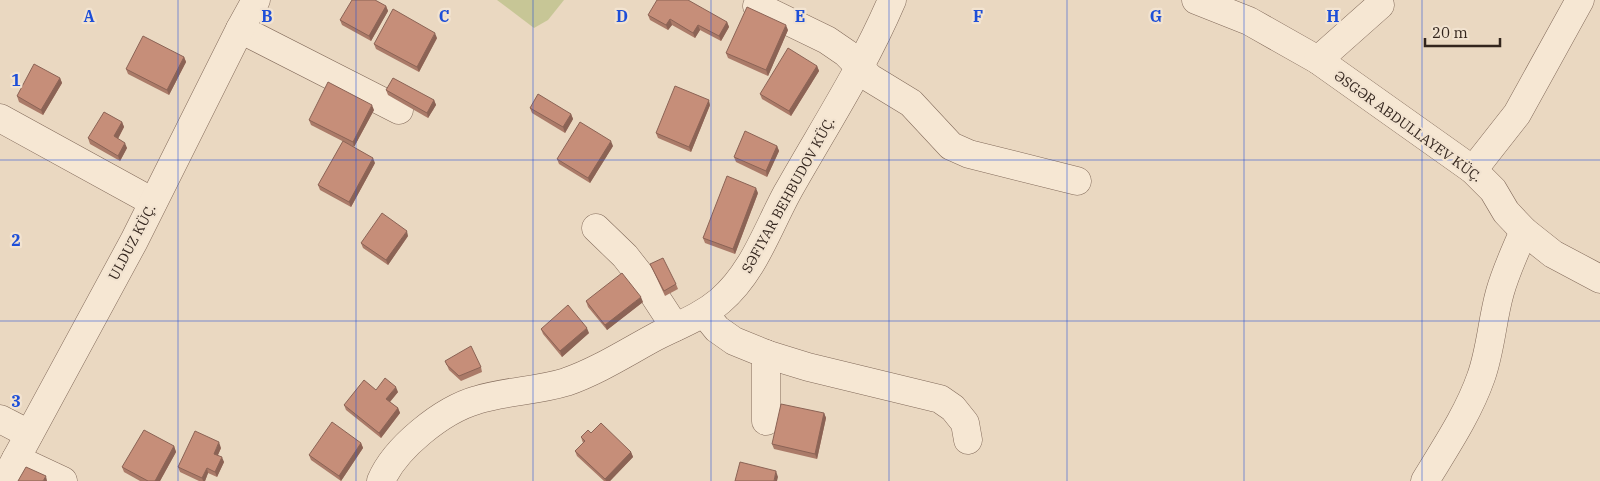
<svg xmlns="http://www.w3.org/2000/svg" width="1600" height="481" font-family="'IBM Plex Serif',serif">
	<rect width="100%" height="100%" fill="#ead8c1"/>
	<polygon fill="#c7c696" points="497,0 564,0 548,20 534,28"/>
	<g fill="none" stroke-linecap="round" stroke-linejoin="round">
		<defs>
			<g id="minor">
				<polyline points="1196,0 1249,21 1318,60 1473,170 1493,190 1506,212 1524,231 1553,254 1600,279"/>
				<polyline points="757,6 827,40 846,53 870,78 911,103 951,146 969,154 1077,181"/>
				<polyline points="240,29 399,110"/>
				<polyline points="1318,60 1380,5"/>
				<polyline points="0,118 153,202"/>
				<polyline points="1473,170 1517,114 1580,0"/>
				<polyline points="596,228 625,256 647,284 675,327"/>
				<polyline points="704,313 717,329 734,341 766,354 808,367 940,399 953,408 965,423 968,440"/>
				<polyline points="0,419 29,434"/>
				<polyline points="766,421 766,354"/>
				<polyline points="16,459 63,481"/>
				<polyline points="4,481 134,241 240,29 256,0"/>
				<path d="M 381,481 C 395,448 442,410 477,400 C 506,391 537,391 566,382 C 598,371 627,352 657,336 C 679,325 701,317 720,301 C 753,273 767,230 787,193 C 823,129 863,68 892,0"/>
				<path d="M 1425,481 C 1445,448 1468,414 1481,377 C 1491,349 1492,320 1500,292 C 1506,271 1515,251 1524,231"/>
			</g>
		</defs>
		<use href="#minor" stroke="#826a5a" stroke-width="29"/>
		<use href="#minor" stroke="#f6e7d3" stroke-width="28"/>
	</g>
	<g fill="#aa7a68">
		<polygon points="386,6 388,11 371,41 342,25 340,20"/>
		<polygon points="648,15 727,22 729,27 721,41 700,30 695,38 672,25 668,30 650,20"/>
		<polygon points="788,30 768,76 728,58 726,53"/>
		<polygon points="437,38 419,72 376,49 374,44"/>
		<polygon points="184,57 186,62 169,95 128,74 126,69"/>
		<polygon points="817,66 819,71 791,116 762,99 760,94"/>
		<polygon points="60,78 62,83 43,115 19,102 17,96"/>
		<polygon points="386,90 434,100 436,105 428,118 388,95"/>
		<polygon points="710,105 691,152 658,138 656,133"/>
		<polygon points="530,108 571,114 573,119 565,133 532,113"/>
		<polygon points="374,110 354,147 311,125 309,120"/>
		<polygon points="122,122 124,127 118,139 127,148 120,161 90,144 88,138"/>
		<polygon points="613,146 590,183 559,164 557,159"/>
		<polygon points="777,146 779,151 767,177 736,162 734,157"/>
		<polygon points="375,163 351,207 320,190 318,185"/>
		<polygon points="758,193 735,254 705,243 703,238"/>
		<polygon points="408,236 388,265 363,248 361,243"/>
		<polygon points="650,264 676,284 678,289 665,296"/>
		<polygon points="586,301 643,302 607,330 588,307"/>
		<polygon points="541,329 589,333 562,357 543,334"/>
		<polygon points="445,361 481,367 482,372 461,381 449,370"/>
		<polygon points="376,390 398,392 390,402 398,408 400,413 381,438 346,410 344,405"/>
		<polygon points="824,413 826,418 817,459 774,449 772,444"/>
		<polygon points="591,433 631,452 633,457 610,481 604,481 577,456 575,451 583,443 581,437"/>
		<polygon points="361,443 363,448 341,481 311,460 309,455"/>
		<polygon points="174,446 176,452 160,481 140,481 124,472 122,467"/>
		<polygon points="221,448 218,455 224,462 217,477 208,473 205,481 199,481 180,472 178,467"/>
	</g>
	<g fill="#8b6355">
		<polygon points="386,6 388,11 371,41 369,36"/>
		<polygon points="670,19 672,25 668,30 666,25"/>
		<polygon points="727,22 729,27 721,41 719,36"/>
		<polygon points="698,25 700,30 695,38 693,33"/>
		<polygon points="786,25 788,30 768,76 766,70"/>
		<polygon points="435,33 437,38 419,72 417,67"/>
		<polygon points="184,57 186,62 169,95 167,90"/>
		<polygon points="817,66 819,71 791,116 789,111"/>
		<polygon points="60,78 62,83 43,115 41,110"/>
		<polygon points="434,100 436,105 428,118 427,113"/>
		<polygon points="709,100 710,105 691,152 689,147"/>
		<polygon points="372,105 374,110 354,147 353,142"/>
		<polygon points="571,114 573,119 565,133 563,127"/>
		<polygon points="122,122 124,127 116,142 114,136"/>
		<polygon points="611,141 613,146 590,183 588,178"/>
		<polygon points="125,143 127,148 120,161 118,156"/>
		<polygon points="777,146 779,151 767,177 766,171"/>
		<polygon points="373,158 375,163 351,207 349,202"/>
		<polygon points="756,188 758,193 735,254 733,249"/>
		<polygon points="407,231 408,236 388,265 386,260"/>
		<polygon points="641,297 643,302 607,330 605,325"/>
		<polygon points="587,328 589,333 562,357 560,351"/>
		<polygon points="396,387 398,392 388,404 386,399"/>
		<polygon points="398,408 400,413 381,438 379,433"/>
		<polygon points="824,413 826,418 817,459 815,454"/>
		<polygon points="219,442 221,448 216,459 214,454"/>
		<polygon points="361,443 363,448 341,481 339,476"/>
		<polygon points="174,446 176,452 160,481 155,481"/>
		<polygon points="631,452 633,457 610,481 606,481 605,479"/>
		<polygon points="222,457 224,462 217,477 215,472"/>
		<polygon points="207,468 208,473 205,481 203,481 202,478"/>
		<polygon points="776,471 778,477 777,481 774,481"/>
		<polygon points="46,476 47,481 43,481"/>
	</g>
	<g fill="#c68e79" stroke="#8b6355">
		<polygon points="352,0 375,0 386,6 369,36 340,20"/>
		<polygon points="657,0 688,0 727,22 719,36 698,25 693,33 670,19 666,25 648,15"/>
		<polygon points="747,7 786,25 766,70 726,53"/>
		<polygon points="393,9 435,33 417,67 374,44"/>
		<polygon points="143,36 184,57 167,90 126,69"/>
		<polygon points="788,48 817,66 789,111 760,94"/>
		<polygon points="34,64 60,78 41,110 17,96"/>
		<polygon points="393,78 434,100 427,113 386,90"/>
		<polygon points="328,82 372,105 353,142 309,120"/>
		<polygon points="675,86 709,100 689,147 656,133"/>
		<polygon points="538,94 571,114 563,127 530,108"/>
		<polygon points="104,112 122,122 114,136 125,143 118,156 88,138"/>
		<polygon points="580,122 611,141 588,178 557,159"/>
		<polygon points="745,131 777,146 766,171 734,157"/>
		<polygon points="343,141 373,158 349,202 318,185"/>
		<polygon points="727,176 756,188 733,249 703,238"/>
		<polygon points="382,213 407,231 386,260 361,243"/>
		<polygon points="663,258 676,284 664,291 650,264"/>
		<polygon points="622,273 641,297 605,325 586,301"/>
		<polygon points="568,305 587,328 560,351 541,329"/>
		<polygon points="471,346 481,367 459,376 447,365 445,361"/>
		<polygon points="385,378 396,387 386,399 398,408 379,433 344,405 364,380 376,390"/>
		<polygon points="781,404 824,413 815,454 772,444"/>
		<polygon points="332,422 361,443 339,476 309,455"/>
		<polygon points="601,423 631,452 605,479 575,451 585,441 581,437 588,430 591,433"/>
		<polygon points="144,430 174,446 155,481 148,481 122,467"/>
		<polygon points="195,431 219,442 214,454 222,457 215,472 207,468 202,478 178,467"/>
		<polygon points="740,462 776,471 774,481 735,481"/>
		<polygon points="26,467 46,476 43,481 18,481"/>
	</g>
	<path fill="none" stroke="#1d4ed8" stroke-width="1" stroke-opacity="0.55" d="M 178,0 L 178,481M 356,0 L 356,481M 533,0 L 533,481M 711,0 L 711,481M 889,0 L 889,481M 1067,0 L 1067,481M 1244,0 L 1244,481M 1422,0 L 1422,481M 0,160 L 1600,160M 0,321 L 1600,321"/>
	<g text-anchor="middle" stroke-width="4.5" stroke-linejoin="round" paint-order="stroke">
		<g font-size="14" fill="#33251d" stroke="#f2e3d0">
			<text transform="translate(1408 126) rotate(36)" y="5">ƏSGƏR ABDULLAYEV KÜÇ.</text>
			<text transform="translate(788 195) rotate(-61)" y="5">SƏFIYAR BEHBUDOV KÜÇ.</text>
			<text transform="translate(132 242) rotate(-62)" y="5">ULDUZ KÜÇ.</text>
		</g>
	</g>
	<g font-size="16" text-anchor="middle" font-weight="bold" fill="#1d4ed8" stroke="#f2e3d0" stroke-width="4.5" stroke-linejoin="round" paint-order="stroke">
		<text x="89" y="22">A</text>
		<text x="267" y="22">B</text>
		<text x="444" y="22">C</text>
		<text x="622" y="22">D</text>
		<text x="800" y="22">E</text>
		<text x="978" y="22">F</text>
		<text x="1156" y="22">G</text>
		<text x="1333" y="22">H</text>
		<text x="16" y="86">1</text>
		<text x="16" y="246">2</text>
		<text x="16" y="407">3</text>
	</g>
	<path d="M1425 38v8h75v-8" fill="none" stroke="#33251d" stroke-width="2.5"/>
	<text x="1432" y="38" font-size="15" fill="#33251d" stroke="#f2e3d0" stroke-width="4" paint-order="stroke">20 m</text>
</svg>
